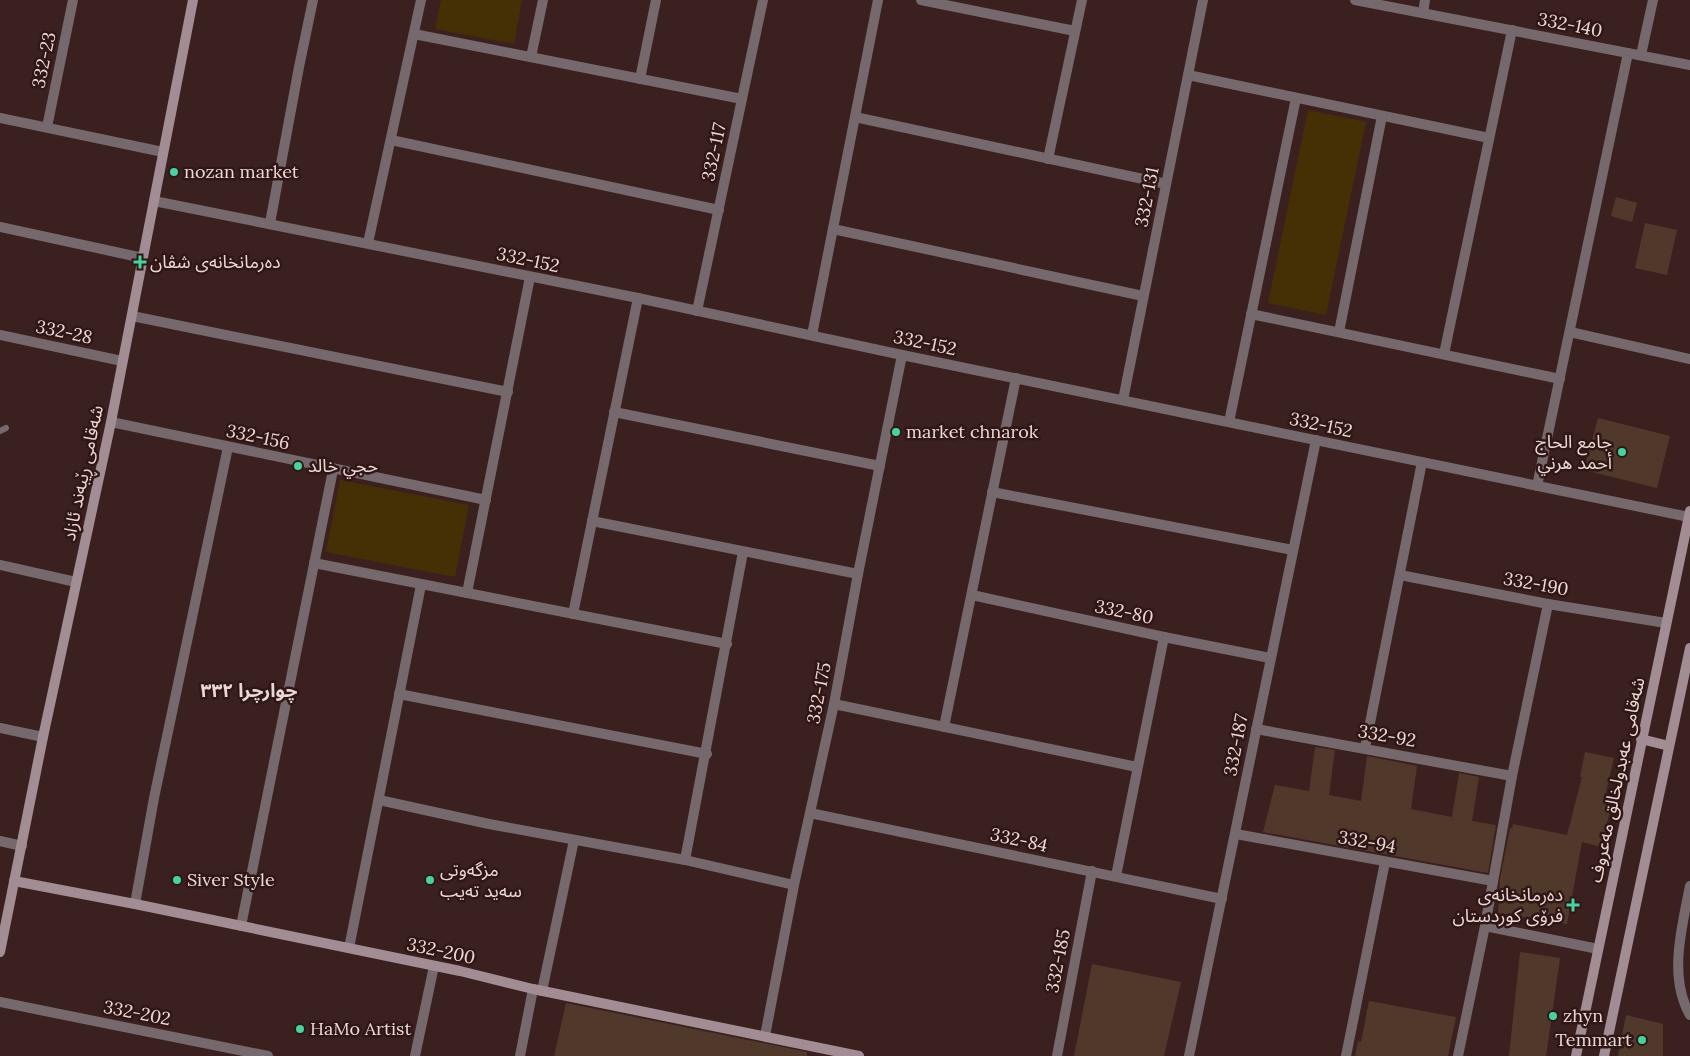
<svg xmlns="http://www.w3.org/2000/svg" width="1690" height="1056" font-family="Lora,'Noto Sans Arabic',serif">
	<rect width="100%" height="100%" fill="#3a211f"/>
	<g fill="#453005">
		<polygon points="441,0 522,0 514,44 435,29"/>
		<polygon points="1308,110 1366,122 1326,315 1268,303"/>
		<polygon points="340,480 469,505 455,577 326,552"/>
	</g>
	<g fill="#50392b">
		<polygon points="1616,197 1637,203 1632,222 1611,216"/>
		<polygon points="1645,223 1677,230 1667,275 1635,268"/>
		<polygon points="1598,418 1670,436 1657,488 1584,470"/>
		<polygon points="1315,747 1335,750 1329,795 1361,801 1367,756 1417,766 1411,809 1452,817 1459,773 1479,777 1472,821 1496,825 1488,873 1263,832 1275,785 1309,791"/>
		<polygon points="1585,752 1614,758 1604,801 1612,803 1601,847 1582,842 1567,924 1498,913 1500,879 1510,828 1512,828 1513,824 1567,835 1582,777 1580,777"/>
		<polygon points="1520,952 1560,958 1546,1056 1509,1056"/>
		<polygon points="1092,964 1181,982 1164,1056 1074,1056"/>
		<polygon points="1369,1001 1456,1017 1448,1056 1355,1056 1358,1041 1361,1042"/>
		<polygon points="566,1003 807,1052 807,1056 554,1056"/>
		<polygon points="1626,1015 1663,1024 1663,1056 1618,1056"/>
	</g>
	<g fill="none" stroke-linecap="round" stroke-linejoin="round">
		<polyline stroke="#76696d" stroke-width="6" points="0,431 6,428"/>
		<g stroke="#76696d" stroke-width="10">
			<polyline points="921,0 1075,31"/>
			<polyline points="1355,0 1690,65"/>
			<polyline points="1423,13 1425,0"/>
			<polyline points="414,34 742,99"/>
			<polyline points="1641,55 1653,0"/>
			<polyline points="531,57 543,0"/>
			<polyline points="1188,75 1489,138"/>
			<polyline points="640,79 656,0"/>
			<polyline points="855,117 1166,184"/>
			<polyline points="0,118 163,152"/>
			<polyline points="47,127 73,0"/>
			<polyline points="391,140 719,210"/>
			<polyline points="1048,159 1082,0"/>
			<polyline points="154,201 638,298 902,355 1689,517"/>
			<polyline points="270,223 299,67 313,0"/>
			<polyline points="0,227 143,258"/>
			<polyline points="833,229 1143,296"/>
			<polyline points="368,243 421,0"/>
			<polyline points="697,311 763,0"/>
			<polyline points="1251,314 1560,379"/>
			<polyline points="132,316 508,392"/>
			<polyline points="1339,332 1382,116"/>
			<polyline points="1570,332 1690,359"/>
			<polyline points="0,335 122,361"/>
			<polyline points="812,335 878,0"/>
			<polyline points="1444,354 1512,30"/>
			<polyline points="1123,400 1203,0"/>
			<polyline points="614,412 880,466"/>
			<polyline points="111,422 486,500"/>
			<polyline points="1229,422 1296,98"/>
			<polyline points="1537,486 1628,53"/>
			<polyline points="992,492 1293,550"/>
			<polyline points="592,521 858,574"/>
			<polyline points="314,563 727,644"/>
			<polyline points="0,565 76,582"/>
			<polyline points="1400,575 1548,604 1666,623"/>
			<polyline points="467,593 530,277"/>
			<polyline points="972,595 1164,637 1270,658"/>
			<polyline points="573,614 638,298"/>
			<polyline points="399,694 707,754"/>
			<polyline points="834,704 1137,767"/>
			<polyline points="944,727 1016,378"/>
			<polyline points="0,728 43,737"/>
			<polyline points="1256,729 1512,776"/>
			<polyline points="1365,748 1422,462"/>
			<polyline points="379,800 489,824 685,860 794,885"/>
			<polyline points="810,813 1222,899"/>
			<polyline points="1236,834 1493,881"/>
			<polyline points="0,841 22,846"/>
			<polyline points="685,860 743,552"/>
			<polyline points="1116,876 1164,637"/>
			<path d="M 1690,886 C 1682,927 1668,977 1690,1015"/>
			<polyline points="135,904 154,798 228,447"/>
			<polyline points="241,926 333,470"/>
			<polyline points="1485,926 1598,949"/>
			<polyline points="349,948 421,585"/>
			<polyline points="542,991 574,840"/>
			<polyline points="0,1002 268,1056"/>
			<polyline points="765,1036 794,885 834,704 858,574 902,355"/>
			<polyline points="415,1056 434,966"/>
			<polyline points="520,1056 533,989"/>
			<polyline points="1057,1056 1092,871"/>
			<polyline points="1189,1056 1316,440"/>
			<polyline points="1346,1056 1385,862"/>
			<polyline points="1458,1056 1485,926 1512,776 1548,604"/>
		</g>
		<g stroke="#a28d94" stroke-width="10">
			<polyline points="1641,739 1669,746"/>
			<polyline points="14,881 135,904 460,971 533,989 859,1056"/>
			<polyline points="0,952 43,737 111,422 193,0"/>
			<polyline points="1576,1056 1690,511"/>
			<polyline points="1604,1056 1690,648"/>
		</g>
	</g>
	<g fill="#43d4a0" stroke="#301716" stroke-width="2">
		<circle cx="174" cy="172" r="5"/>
		<path d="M137.5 254.5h5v5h5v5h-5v5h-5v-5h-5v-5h5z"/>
		<circle cx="896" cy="432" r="5"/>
		<circle cx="1622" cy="452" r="5"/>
		<circle cx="298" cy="466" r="5"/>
		<circle cx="177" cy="880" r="5"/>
		<circle cx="430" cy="880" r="5"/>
		<path d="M1570.5 897.5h5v5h5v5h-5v5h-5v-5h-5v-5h5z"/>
		<circle cx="1553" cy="1016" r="5"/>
		<circle cx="300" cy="1029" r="5"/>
		<circle cx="1642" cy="1040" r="5"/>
	</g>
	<g text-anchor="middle" stroke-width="5" stroke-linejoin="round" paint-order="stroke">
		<g font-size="18" fill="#ead8d6" stroke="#301716">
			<text transform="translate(1570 25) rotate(11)" y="6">332-140</text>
			<text transform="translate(44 60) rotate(-78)" y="6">332-23</text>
			<text transform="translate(714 152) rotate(-78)" y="6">332-117</text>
			<text transform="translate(1147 197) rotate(-79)" y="6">332-131</text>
			<text transform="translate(528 260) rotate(12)" y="6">332-152</text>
			<text transform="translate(64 332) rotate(12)" y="6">332-28</text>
			<text transform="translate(925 343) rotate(12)" y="6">332-152</text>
			<text transform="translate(1321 425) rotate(12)" y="6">332-152</text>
			<text transform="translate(258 437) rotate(12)" y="6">332-156</text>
			<text transform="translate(83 473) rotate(-78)" y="6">شەقامی ڕێبەند ئازاد</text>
			<text transform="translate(1536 584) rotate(10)" y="6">332-190</text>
			<text transform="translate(1124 612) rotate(12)" y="6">332-80</text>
			<text transform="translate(819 693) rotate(-79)" y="6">332-175</text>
			<text transform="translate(1387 736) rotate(10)" y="6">332-92</text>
			<text transform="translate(1236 745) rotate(-79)" y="6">332-187</text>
			<text transform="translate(1617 780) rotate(-78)" y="6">شەقامی عەبدولخالق مەعروف</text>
			<text transform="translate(1019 840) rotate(12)" y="6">332-84</text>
			<text transform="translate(1367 842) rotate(10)" y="6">332-94</text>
			<text transform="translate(441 951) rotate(12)" y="6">332-200</text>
			<text transform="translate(1058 961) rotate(-79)" y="6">332-185</text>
			<text transform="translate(137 1013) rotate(11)" y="6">332-202</text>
		</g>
		<g font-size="18" fill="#ead8d6" stroke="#301716" text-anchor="start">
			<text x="184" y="178">nozan market</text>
			<text x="150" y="268">دەرمانخانەی شڤان</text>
			<text x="906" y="438">market chnarok</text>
			<text x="1612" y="448" text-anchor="end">جامع الحاج<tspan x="1612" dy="21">أحمد هرني</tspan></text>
			<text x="308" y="472">حجي خالد</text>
			<text x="440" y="876">مزگەوتی<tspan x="440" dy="21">سەید تەیب</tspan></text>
			<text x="187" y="886">Siver Style</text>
			<text x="1563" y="901" text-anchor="end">دەرمانخانەی<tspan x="1563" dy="21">فرۆی کوردستان</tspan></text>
			<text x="1563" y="1022">zhyn</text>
			<text x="310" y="1035">HaMo Artist</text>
			<text x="1632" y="1046" text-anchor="end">Temmart</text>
		</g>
		<g font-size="19" font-weight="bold" fill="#ead8d6" stroke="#301716">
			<text x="249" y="697">چوارچرا ٣٣٢</text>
		</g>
	</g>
</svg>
